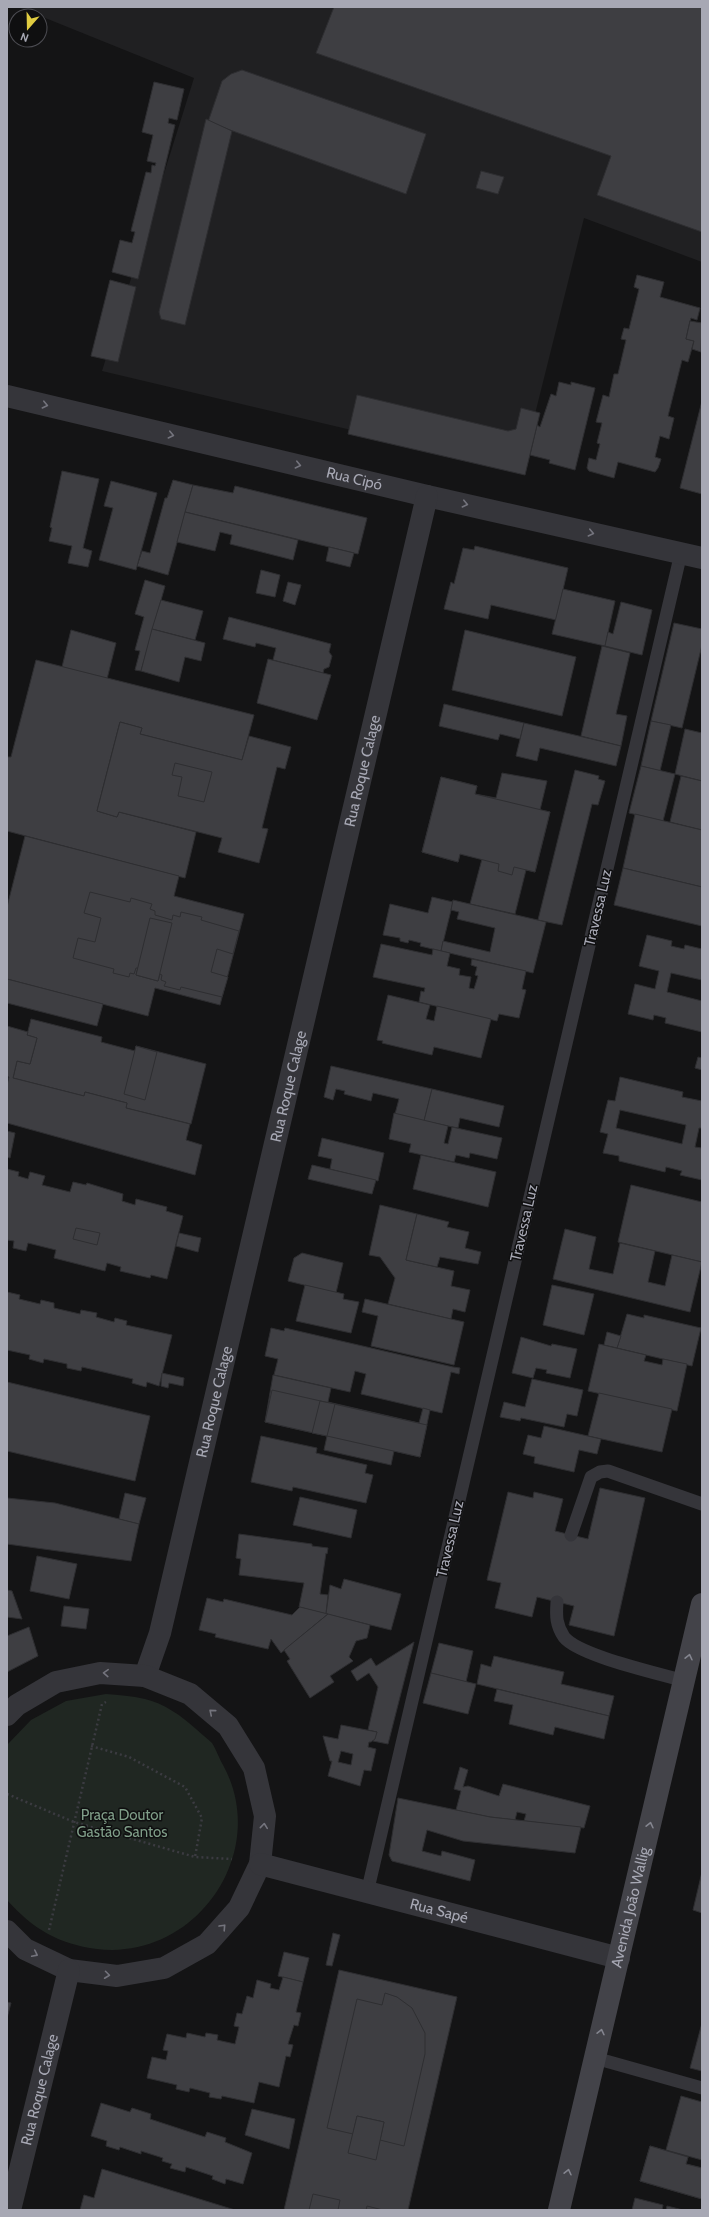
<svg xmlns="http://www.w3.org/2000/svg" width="709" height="2217" font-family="Cabin,sans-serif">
	<rect width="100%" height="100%" fill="#141415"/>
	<polygon fill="#202022" points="18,7 702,7 702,262 584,218 521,470 102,371 194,78"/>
	<path fill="#202722" d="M 106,1694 C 118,1695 132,1696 145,1699 C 163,1703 182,1716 196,1729 C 201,1734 207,1738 212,1743 C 216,1749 219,1758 223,1765 C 271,1852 196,1961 97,1949 C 58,1944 33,1929 7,1900 L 7,1745 L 31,1720 L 66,1701 Z"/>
	<g fill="#3e3e42" stroke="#2e2e31" fill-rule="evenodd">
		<polygon points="334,7 702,7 702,232 597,195 611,156 316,53"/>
		<polygon points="242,70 426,134 406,194 208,122 222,81 231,74"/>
		<polygon points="154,82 184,89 177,120 169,118 168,123 175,125 138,279 112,272 120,240 132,243 135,232 131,231 146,172 151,173 152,165 155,166 156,163 147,161 153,135 142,132"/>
		<polygon points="206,119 232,131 185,325 161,319 159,312"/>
		<polygon points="481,171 504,177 498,194 476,188"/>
		<polygon points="637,275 664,282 660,297 700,308 697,320 691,318 690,321 686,339 694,341 688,362 682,360 668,416 674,418 669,439 660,436 655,457 661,459 658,468 655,472 618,462 614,478 589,471 587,468 589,458 596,460 600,444 597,443 602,423 596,422 603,395 609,397 614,374 618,374 626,340 621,339 624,328 629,329 639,289 634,287"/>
		<polygon points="110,280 136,287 118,362 91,356"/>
		<polygon points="690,321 702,323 701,352 692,349 694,341 686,339"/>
		<polygon points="559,382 571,385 571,382 595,388 575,470 549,463 550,460 530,455 537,425 540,427 551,394 556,396"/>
		<polygon points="357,395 508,431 516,429 521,408 540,413 525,475 348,434"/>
		<polygon points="702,401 702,494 680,488"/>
		<polygon points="62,471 99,479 83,548 92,551 88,567 68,563 72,546 49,541 52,528 50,527"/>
		<polygon points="173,480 193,485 168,575 137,566 142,551 150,553 165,498 167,498"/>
		<polygon points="111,481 157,493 136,570 99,560 113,508 104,506"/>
		<polygon points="193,485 233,493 235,486 367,518 358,554 185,512"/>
		<polygon points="185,512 298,540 293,560 230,544 232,535 220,532 215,551 177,542"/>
		<polygon points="475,546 568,568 556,620 491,605 488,619 444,609 451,582 454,584 463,548 474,550"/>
		<polygon points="329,547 354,553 350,567 326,561"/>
		<polygon points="261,570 280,575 275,597 256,593"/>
		<polygon points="145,580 165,586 141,671 135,670 140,651 135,650 144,617 135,614"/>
		<polygon points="288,582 301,585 295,605 283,601"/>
		<polygon points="563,589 615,601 605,646 552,634"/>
		<polygon points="161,600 203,611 195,640 152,629"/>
		<polygon points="621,602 652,610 642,655 605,646 608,632 613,634"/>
		<polygon points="229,617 331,644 329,652 332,656 329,667 324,669 323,673 273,660 276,648 256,643 255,647 223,639"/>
		<polygon points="674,623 702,629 702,645 682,728 651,721"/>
		<polygon points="152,629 205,643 201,661 185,657 179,682 141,671"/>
		<polygon points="71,630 116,643 107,679 62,667"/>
		<polygon points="465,630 576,657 562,716 452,690"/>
		<polygon points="602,646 630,653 616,714 627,716 621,746 581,736"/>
		<polygon points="268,659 331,675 317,720 257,703"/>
		<polygon points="36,660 254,715 242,760 140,734 142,728 120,722 97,811 117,817 119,812 196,832 185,878 7,831 7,757 11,757"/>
		<polygon points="444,704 524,723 520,739 500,734 498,740 439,726"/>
		<polygon points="651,721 671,725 660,771 641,766"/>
		<polygon points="120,722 142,728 140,734 242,760 249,736 291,747 285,769 277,767 262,828 268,829 259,863 218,852 222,838 119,812 117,817 97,811"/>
		<polygon points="524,723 621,746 616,766 540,748 537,761 516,756"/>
		<polygon points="685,729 702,733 702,781 675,774"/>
		<polygon points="175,763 212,772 204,802 178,796 182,777 172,775"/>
		<polygon points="641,766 675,774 663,821 629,813"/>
		<polygon points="575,770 599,776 598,779 605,781 598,805 592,804 562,925 538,920"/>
		<polygon points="502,773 547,781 540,810 550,812 535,872 526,870 515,914 470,904 482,859 460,854 458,862 422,852 441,777 477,786 475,794 496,798"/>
		<polygon points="681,776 702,781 702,830 670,822"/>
		<polygon points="441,777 477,786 475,794 550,812 535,872 514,867 512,875 498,871 499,864 460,854 458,862 422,852"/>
		<polygon points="635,814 702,830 702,887 623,868"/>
		<polygon points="25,836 179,876 174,896 244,914 220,1005 155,988 148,1016 7,979 7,907"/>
		<polygon points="623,868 702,887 702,926 614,905"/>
		<polygon points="90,892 130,902 131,898 152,904 150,909 155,911 155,915 172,920 173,915 180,917 181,912 202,917 201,920 239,931 233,954 217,949 211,972 228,977 222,997 181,987 180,990 164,986 166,982 161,980 162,975 160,974 158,981 136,975 138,968 136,968 134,974 130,973 129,977 113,973 114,969 73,958 78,938 95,942 101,918 84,913"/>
		<polygon points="432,897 453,902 441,951 420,946 421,943 409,940 408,943 400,941 400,938 383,935 390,904 428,913"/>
		<polygon points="453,900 546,922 533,973 441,951 443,941 490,952 495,928 457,919 459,912 451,910"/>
		<polygon points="150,918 172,923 158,981 136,975"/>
		<polygon points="647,935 672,941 671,946 684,949 685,945 702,949 702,980 671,973 667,992 702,1001 702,1032 665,1023 666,1018 654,1015 653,1020 628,1014 635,984 655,989 659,971 639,966"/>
		<polygon points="381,944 432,955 433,949 450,953 447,966 460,969 459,975 471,977 469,988 474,989 478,976 475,975 477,967 471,965 472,959 526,971 522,989 526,990 519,1018 499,1014 497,1021 419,1002 421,991 424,992 425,988 373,977"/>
		<polygon points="7,979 103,1004 97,1026 7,1003"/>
		<polygon points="388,995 430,1005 426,1019 434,1021 437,1006 491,1019 481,1058 434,1047 432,1055 382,1043 383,1041 377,1040"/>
		<polygon points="31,1019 102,1037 101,1042 135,1051 136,1046 206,1064 191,1124 126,1108 127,1103 85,1092 84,1096 13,1078 17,1061 30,1064 37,1038 27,1035"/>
		<polygon points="7,1026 28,1032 27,1035 37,1038 30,1064 17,1061 13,1078 84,1096 85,1092 127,1103 126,1108 190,1124 186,1140 202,1145 195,1175 7,1123 7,1085 9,1077 7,1076"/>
		<polygon points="136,1046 157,1052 145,1100 124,1094"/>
		<polygon points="698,1057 702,1058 702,1070 695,1068"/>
		<polygon points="331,1066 432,1089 424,1121 395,1114 399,1099 373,1093 371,1101 344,1094 345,1091 336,1089 333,1100 324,1097"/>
		<path d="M 620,1077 L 683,1092 L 682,1097 L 702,1101 L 702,1128 L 699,1128 L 695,1147 L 702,1148 L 702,1180 L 680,1175 L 682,1171 L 666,1167 L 665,1172 L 619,1161 L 619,1156 L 603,1153 L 608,1134 L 600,1132 L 608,1100 L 615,1101 ZM 620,1110 L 686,1125 L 682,1144 L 616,1128 Z"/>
		<polygon points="432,1089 504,1106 499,1127 460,1118 458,1128 424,1121"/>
		<polygon points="394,1113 448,1126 444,1143 448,1144 452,1127 502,1138 497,1159 470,1153 469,1158 456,1155 454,1162 409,1152 411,1144 389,1139"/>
		<polygon points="7,1131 15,1133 10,1158 7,1157"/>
		<polygon points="322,1138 384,1153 378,1181 330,1169 332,1159 318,1156"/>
		<polygon points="421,1155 496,1172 488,1207 413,1189"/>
		<polygon points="312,1165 376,1180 372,1194 308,1179"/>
		<polygon points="7,1169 19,1172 18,1176 28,1179 30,1172 45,1176 42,1185 70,1192 73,1182 86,1185 87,1183 123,1194 122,1201 135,1205 136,1199 167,1207 166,1211 183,1216 167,1279 151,1275 150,1278 120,1271 121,1267 107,1263 105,1271 54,1258 56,1250 28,1243 26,1251 13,1248 14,1241 7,1240"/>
		<polygon points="631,1185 702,1202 702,1262 618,1242"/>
		<polygon points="380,1205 417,1214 406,1260 454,1271 451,1286 470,1290 465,1312 453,1309 451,1319 388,1304 395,1278 380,1257 369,1255"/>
		<polygon points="417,1214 449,1222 447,1227 469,1232 465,1248 481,1252 478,1264 440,1257 437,1267 406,1260"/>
		<polygon points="76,1228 100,1233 97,1245 73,1239"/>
		<polygon points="565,1229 596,1237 589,1269 613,1274 620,1243 655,1251 648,1282 665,1286 672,1255 702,1262 690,1312 553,1279"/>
		<polygon points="179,1233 201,1238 198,1252 176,1246"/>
		<polygon points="302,1253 343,1263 336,1293 288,1281 294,1258"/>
		<polygon points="305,1285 344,1294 343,1299 359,1302 351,1333 296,1321"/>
		<polygon points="552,1285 594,1294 584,1335 543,1325"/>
		<polygon points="7,1292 20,1295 19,1299 40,1304 41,1300 54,1303 54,1308 80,1314 81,1310 97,1313 96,1317 114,1322 115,1318 127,1321 126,1325 172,1335 159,1386 147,1382 146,1387 132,1383 133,1379 82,1367 81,1371 67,1368 67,1364 44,1359 43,1363 29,1359 30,1355 7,1350"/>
		<polygon points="365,1299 464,1322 454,1365 371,1346 378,1316 362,1312"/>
		<polygon points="627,1314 644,1318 644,1315 701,1328 692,1366 617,1348"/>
		<polygon points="271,1328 284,1331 285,1328 453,1367 460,1368 459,1374 451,1372 442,1413 361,1394 366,1374 355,1371 350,1392 274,1375 278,1359 265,1356"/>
		<polygon points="607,1332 621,1336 617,1348 604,1345"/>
		<polygon points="521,1337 551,1346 552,1344 577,1349 570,1378 546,1373 547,1370 536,1368 533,1378 512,1373"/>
		<polygon points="599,1344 646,1355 644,1361 662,1365 663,1359 687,1364 677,1411 588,1391"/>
		<polygon points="162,1373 184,1378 183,1386 169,1383 168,1388 161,1386"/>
		<polygon points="273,1375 331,1388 328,1402 419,1423 423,1408 430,1410 420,1457 394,1451 391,1465 324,1450 327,1436 265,1422"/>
		<polygon points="532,1379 583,1390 577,1416 567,1414 564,1427 521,1418 520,1421 500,1417 504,1402 525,1407"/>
		<polygon points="7,1382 150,1416 135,1481 7,1451"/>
		<polygon points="272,1390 427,1425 420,1457 265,1422"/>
		<polygon points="599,1393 672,1409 662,1452 588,1436"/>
		<polygon points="320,1401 335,1404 327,1436 312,1433"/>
		<polygon points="544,1426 601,1439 597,1454 579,1450 574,1472 534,1463 535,1457 523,1454 528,1435 541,1438"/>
		<polygon points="261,1436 317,1448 316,1453 367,1465 365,1473 373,1475 366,1503 293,1487 292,1491 251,1482"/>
		<polygon points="600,1488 645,1498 614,1636 569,1625 574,1606 537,1597 532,1617 495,1608 501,1583 487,1580 508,1492 533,1498 534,1492 563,1499 555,1531 588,1539"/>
		<polygon points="125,1493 146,1498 139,1524 119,1519"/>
		<polygon points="300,1497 357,1510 351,1538 293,1525"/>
		<polygon points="7,1498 55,1503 139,1524 131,1561 7,1544"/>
		<polygon points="239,1534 312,1544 312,1546 328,1548 327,1554 326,1553 320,1594 328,1595 326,1614 299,1607 304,1583 239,1575 241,1559 236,1558"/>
		<polygon points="37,1556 77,1564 69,1599 30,1591"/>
		<polygon points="344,1579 401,1594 391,1630 326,1614 330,1585 341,1589"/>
		<polygon points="7,1590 12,1591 22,1619 7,1617"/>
		<polygon points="207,1598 223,1602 224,1599 292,1615 300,1607 328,1614 281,1653 271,1639 268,1649 215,1637 216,1634 199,1630"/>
		<polygon points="64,1606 89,1609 86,1629 61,1626"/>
		<polygon points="328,1614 370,1625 367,1638 356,1641 349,1657 353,1661 330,1676 334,1682 310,1698 287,1661 290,1659 284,1650"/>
		<polygon points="29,1627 38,1656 7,1672 7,1636"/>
		<polygon points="414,1642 388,1744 373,1741 377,1732 368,1730 378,1687 369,1673 357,1681 351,1671 371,1658 376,1666"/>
		<polygon points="439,1643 473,1651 466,1682 431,1673"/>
		<polygon points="494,1656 564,1672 561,1684 614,1696 609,1716 477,1684 481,1664 491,1667"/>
		<polygon points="431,1673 476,1684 468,1714 423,1703"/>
		<polygon points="497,1689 609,1716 604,1739 555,1727 553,1735 509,1724 513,1705 494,1701"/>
		<path d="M 341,1725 L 377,1732 L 375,1739 L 371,1742 L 369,1742 L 368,1747 L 376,1749 L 371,1771 L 364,1770 L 360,1786 L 328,1776 L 332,1761 L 330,1761 L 323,1736 L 338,1739 ZM 341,1751 L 353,1754 L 351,1765 L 338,1762 Z"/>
		<polygon points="460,1767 468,1770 463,1787 468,1786 499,1796 503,1784 590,1806 584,1828 524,1821 526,1814 517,1812 515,1820 490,1817 456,1810 461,1791 454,1789"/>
		<polygon points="398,1798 490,1817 581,1827 575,1853 463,1841 427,1830 422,1851 441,1856 442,1851 475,1860 470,1881 392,1861 389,1855"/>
		<polygon points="702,1872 702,1913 693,1910"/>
		<polygon points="333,1933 340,1935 332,1966 326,1965"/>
		<polygon points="284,1952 309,1958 303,1982 278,1976"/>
		<polygon points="339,1970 457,1997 408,2210 284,2210"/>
		<polygon points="283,1977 303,1982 296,2012 301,2013 298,2026 294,2025 288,2044 293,2045 290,2057 286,2056 279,2087 259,2082 254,2103 222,2096 221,2099 209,2097 210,2093 190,2088 189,2092 176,2089 177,2085 147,2078 152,2057 166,2060 168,2051 163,2050 167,2034 186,2038 187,2033 205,2037 206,2033 218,2035 217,2040 235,2044 239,2027 234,2026 237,2013 242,2014 247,1996 253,1998 257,1980 271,1984 270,1988 279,1990"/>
		<polygon points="385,1993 397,1997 412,2008 425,2033 425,2054 404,2146 380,2140 384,2122 357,2116 353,2134 327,2128 357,1999 382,2005"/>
		<polygon points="7,2002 11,2003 7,2018"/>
		<polygon points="702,2023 702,2071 690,2068"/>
		<polygon points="681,2096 702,2102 702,2160 666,2150"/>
		<polygon points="101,2103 130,2112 132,2108 151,2114 150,2119 205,2137 207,2132 226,2138 225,2142 252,2153 243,2184 226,2179 225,2184 212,2179 213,2176 186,2167 185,2172 170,2168 172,2164 162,2161 163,2158 141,2151 141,2154 120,2147 119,2150 106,2146 107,2141 91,2136"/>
		<polygon points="252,2109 295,2119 289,2149 245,2135"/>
		<polygon points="357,2116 384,2122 376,2160 348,2153"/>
		<polygon points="650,2146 688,2157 686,2164 702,2168 702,2199 640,2181"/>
		<polygon points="650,2146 688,2157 686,2164 702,2168 702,2199 640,2181"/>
		<polygon points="102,2169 235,2210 80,2210 84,2195 94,2198"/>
		<polygon points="313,2194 340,2200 338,2210 309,2210"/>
		<polygon points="635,2198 663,2205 662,2210 632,2210"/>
		<polygon points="367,2206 383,2210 366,2210"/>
		<polygon points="667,2206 683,2210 666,2210"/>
	</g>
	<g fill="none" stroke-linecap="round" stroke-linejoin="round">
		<g stroke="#3b3b41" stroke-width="2.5" stroke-dasharray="2 3" stroke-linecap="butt">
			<polyline points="91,1746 129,1757 185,1787 202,1818 195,1857"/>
			<polyline points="7,1794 74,1822 195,1857 232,1859"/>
			<polyline points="49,1930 102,1704 106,1702"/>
		</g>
		<g stroke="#35353a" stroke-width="13">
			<polyline points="571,1535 591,1477 600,1472 608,1471 702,1504"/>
			<path d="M 557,1602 C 556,1616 556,1625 564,1637 C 579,1656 658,1673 684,1681"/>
			<polyline points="367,1893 681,553"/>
			<polyline points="595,2058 702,2088"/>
		</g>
		<g stroke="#35353a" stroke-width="22">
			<path id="s1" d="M 7,396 L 427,496 L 702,558"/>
			<path id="s2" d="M 145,1676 L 160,1633 L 427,496"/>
			<polyline points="7,1715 17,1705 56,1682 100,1673 145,1676 190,1694 228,1726 254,1768 265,1816 260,1864 239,1908 207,1944 164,1968 117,1976 69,1970 25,1949 7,1931"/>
			<path id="s3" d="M 260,1864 L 619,1958"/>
			<path id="s4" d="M 10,2210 L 69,1970"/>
		</g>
		<path stroke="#434349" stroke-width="22" id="s5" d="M 559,2210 L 702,1604"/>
	</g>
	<defs><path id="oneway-chevron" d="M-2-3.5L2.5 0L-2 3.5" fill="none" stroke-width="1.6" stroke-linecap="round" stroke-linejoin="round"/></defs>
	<g stroke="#74747d">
		<use href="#oneway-chevron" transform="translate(45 405) rotate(13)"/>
		<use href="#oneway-chevron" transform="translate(171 435) rotate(13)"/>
		<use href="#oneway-chevron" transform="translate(298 465) rotate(13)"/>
		<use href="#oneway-chevron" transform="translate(465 504) rotate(13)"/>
		<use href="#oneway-chevron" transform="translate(591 533) rotate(13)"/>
		<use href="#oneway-chevron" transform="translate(106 1673) rotate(-177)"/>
		<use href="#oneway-chevron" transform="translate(212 1712) rotate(-140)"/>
		<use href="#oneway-chevron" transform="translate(264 1826) rotate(-84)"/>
		<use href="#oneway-chevron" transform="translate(223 1927) rotate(-47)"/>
		<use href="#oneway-chevron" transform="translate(35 1954) rotate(26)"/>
		<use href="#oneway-chevron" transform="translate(107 1975) rotate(7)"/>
	</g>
	<g stroke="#84858f">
		<use href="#oneway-chevron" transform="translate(689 1657) rotate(-77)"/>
		<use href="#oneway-chevron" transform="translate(650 1825) rotate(-77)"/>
		<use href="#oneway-chevron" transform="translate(601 2032) rotate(-77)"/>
		<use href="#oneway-chevron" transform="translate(568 2172) rotate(-77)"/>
	</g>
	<g text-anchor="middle" stroke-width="3" stroke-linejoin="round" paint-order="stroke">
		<g font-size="15" fill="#a7a8b4" stroke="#0f0f10">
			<text dy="5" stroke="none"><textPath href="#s1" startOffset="357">Rua Cipó</textPath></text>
			<text dy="5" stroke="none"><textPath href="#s2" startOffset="931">Rua Roque Calage</textPath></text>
			<text transform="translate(598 908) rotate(-77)" y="5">Travessa Luz</text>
			<text dy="5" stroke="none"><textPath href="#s2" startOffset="607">Rua Roque Calage</textPath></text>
			<text transform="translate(524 1223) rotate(-77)" y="5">Travessa Luz</text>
			<text dy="5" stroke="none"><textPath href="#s2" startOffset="283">Rua Roque Calage</textPath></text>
			<text transform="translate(450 1539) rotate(-77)" y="5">Travessa Luz</text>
			<text dy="5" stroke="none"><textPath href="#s5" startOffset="311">Avenida João Wallig</textPath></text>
			<text dy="5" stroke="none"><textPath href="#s3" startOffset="185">Rua Sapé</textPath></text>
			<text dy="5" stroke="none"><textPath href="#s4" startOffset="124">Rua Roque Calage</textPath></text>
		</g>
		<g font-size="15" fill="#7f9d88" stroke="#0f0f10">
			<text x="122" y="1820">Praça Doutor<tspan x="122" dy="17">Gastão Santos</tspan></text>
		</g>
	</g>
	<rect width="709" height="2217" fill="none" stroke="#a7a8b4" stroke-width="16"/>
	<g transform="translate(28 28) rotate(200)"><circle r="19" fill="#0f0f10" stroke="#4c4c52"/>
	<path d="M0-3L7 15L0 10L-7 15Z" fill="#e0cc41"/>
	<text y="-6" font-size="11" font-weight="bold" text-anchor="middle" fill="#a7a8b4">N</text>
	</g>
</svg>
